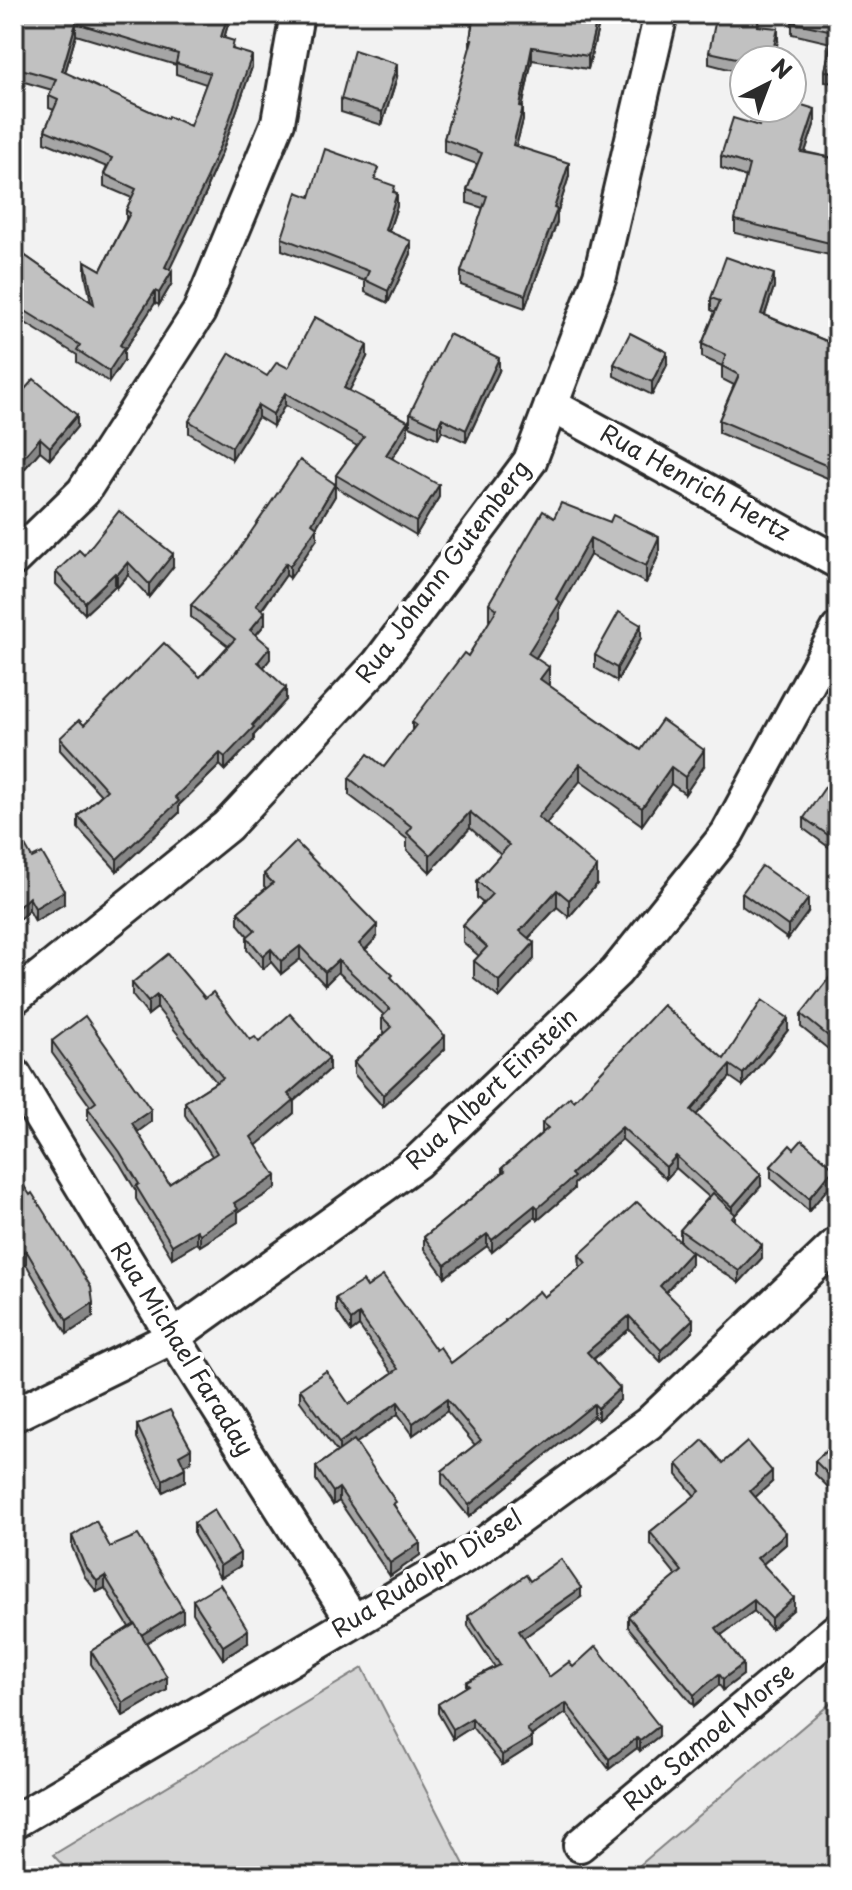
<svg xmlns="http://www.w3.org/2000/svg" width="852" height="1890" font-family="'Playpen Sans',sans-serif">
	<rect width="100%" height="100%" fill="#f2f2f2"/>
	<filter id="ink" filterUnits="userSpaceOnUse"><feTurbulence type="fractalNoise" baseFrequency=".0125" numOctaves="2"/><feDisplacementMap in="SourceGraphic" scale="16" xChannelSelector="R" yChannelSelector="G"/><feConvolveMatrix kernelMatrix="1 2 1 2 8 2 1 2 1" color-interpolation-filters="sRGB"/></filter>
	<g filter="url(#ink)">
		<g fill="#d5d5d5" stroke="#808080" stroke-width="2">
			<polygon points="363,1668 470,1876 73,1876 53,1855"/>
			<polygon points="838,1697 838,1876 627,1876"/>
		</g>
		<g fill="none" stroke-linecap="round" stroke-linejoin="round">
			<defs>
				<g id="street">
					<polyline points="551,405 838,562"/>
					<polyline points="14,559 83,492 199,312 278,122 297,14"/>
					<polyline points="14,998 227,826 378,664 530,461 600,276 661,14"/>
					<polyline points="14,1074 173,1337 353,1621"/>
					<polyline points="14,1415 173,1337 417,1162 616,972 727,834 838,629"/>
					<polyline points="14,1822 474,1551 649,1423 838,1243"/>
					<polyline points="580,1845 838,1629"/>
				</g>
			</defs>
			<use href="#street" stroke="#2b2b2b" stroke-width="38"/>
			<use href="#street" stroke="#fff" stroke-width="32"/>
		</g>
		<g fill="#a6a6a6" stroke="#2b2b2b" stroke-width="2" fill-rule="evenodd">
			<path d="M 14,14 L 231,14 L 224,38 L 234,50 L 252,67 L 222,152 L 207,186 L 207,191 L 169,269 L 172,283 L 159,305 L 155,303 L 124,351 L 124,360 L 109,382 L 77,362 L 77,355 L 14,316 L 14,248 L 91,302 L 85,273 L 85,261 L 101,270 L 126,220 L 126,210 L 132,198 L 104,186 L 104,174 L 107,167 L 45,142 L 45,130 L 54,110 L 49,108 L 49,96 L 52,90 L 14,79 ZM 76,35 L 176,65 L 176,74 L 206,84 L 190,126 L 167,119 L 65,73 Z"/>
			<polygon points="446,14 595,14 598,28 588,69 532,60 522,107 523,120 516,146 569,176 557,214 557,222 525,308 461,285 461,272 483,208 467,203 467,190 477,164 444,152 444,139 470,50 470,40 472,25 446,18"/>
			<polygon points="838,14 838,83 825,82 825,71 831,43 792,34 792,22"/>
			<polygon points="759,26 778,41 744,60 744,73 709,64 709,52"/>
			<polygon points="397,77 382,125 341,112 341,99"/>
			<polygon points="815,122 805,152 838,159 838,257 735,233 735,220 746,177 721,168 721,156 759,126"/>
			<polygon points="379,180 395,192 397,206 389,231 411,254 388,303 365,292 365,281 282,250 282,238 310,197"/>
			<polygon points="774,287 765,315 838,346 837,482 719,433 719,420 734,385 722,379 722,366 702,357 702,344 715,312 711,310 711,298"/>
			<polygon points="367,357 349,391 408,434 392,458 439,497 416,535 336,487 336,475 357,446 285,405 273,426 258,417 232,459 189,433 189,421 267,376 288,368"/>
			<polygon points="614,364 667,365 652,395 614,376"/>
			<polygon points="499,371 466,442 442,431 438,439 410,426 410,413"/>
			<polygon points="14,401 77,427 50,459 40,451 14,481"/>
			<polygon points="335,496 317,526 317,539 290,578 286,575 262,610 265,624 256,635 270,659 264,667 286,700 254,735 254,740 225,770 220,765 179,805 179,813 117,871 78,828 78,816 101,795 60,750 60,738 84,725 200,677 228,646 191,617 191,605"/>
			<polygon points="554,518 659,554 646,583 590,555 560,608 560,619 536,658 549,684 548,685 641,750 704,766 685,794 671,784 642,825 580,781 546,824 597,884 569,917 557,907 529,938 534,959 499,998 474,978 474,961 479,956 463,942 463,925 483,903 477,898 477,881 501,855 470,828 430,872 407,850 407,839 349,795 349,778 384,767 412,731 412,722 468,656 490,621 489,620 489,603"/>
			<polygon points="84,555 173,567 149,597 128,575 117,588 115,586 85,614 56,584 56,572"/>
			<polygon points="641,638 617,681 595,668 595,655"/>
			<polygon points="838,786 838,854 804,829 804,818"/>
			<polygon points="32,858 64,904 35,921 29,910 14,924"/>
			<polygon points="264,874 377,937 365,950 393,980 445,1049 383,1107 354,1074 354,1062 385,1033 382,1029 382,1017 384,1015 338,972 325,985 300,959 281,974 271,962 263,969 247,950 247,937 248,936 238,924 238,912 266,888 264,886"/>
			<polygon points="742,893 808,912 788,939 742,906"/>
			<polygon points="838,977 838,1057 801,1027 801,1014"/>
			<polygon points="132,983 205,998 250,1040 259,1042 329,1070 294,1101 294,1113 256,1145 276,1188 238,1212 238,1222 200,1246 197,1243 172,1258 136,1199 136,1191 120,1164 88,1120 88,1108 90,1106 52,1053 52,1041 151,1122 137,1132 169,1184 212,1156 185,1115 185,1102 216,1082 157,1008 148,1015 132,995"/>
			<polygon points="788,1030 743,1086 730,1077 696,1115 761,1186 735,1215 735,1221 762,1258 739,1283 685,1247 691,1264 666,1292 693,1331 661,1362 629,1329 594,1359 620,1400 598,1420 594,1416 469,1517 442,1484 442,1471 475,1445 447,1411 413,1435 398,1414 356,1443 396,1508 420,1555 390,1576 339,1501 333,1505 316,1480 316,1467 337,1452 300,1401 300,1389 349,1404 392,1373 359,1326 351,1332 336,1310 336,1298 367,1287 451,1363 505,1322 505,1320 544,1297 580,1268 579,1255 680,1241 680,1230 709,1197 676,1168 666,1179 622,1139 574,1184 574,1189 538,1220 535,1217 492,1252 487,1246 445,1277 424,1249 424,1237 502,1173 502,1168 542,1133 542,1123 574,1101 724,1059"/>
			<polygon points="838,1086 838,1110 833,1106 833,1093"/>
			<polygon points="794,1149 834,1181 809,1211 771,1178 771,1166"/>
			<polygon points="14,1171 93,1317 67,1334 26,1264 14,1271"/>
			<polygon points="137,1425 191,1461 184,1465 185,1481 163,1492 137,1438"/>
			<polygon points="838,1440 838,1497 815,1474 815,1461"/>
			<polygon points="723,1463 772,1482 755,1497 786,1544 763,1564 794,1609 771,1629 754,1611 721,1635 743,1675 723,1690 719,1685 694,1706 628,1627 628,1616 677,1576 650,1543 650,1532 695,1496 677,1475 677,1464"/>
			<polygon points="194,1523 240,1566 220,1578 194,1535"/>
			<polygon points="72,1536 110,1547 183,1621 146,1643 167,1690 123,1716 91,1664 91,1651 129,1627 105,1588 97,1592 85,1577 72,1547"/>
			<polygon points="530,1581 581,1597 523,1638 549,1677 573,1667 659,1736 640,1751 637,1748 609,1769 566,1713 531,1736 532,1746 502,1765 472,1727 453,1739 438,1713 438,1704 466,1687 466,1682 495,1667 468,1626 468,1616"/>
			<polygon points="193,1600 248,1643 223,1659 193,1613"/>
		</g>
		<g fill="#878787" stroke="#2b2b2b" stroke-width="2">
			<polygon points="228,14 231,14 221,49 221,37"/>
			<polygon points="598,15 598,28 588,69 588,56"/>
			<polygon points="76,23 76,35 62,83 62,71"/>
			<polygon points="778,28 778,41 774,60 771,60"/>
			<polygon points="532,47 532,60 520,119 520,106"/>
			<polygon points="252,55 252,67 222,152 207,186 207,191 165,279 165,267"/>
			<polygon points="397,64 397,77 382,125 382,112"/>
			<polygon points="523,107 523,120 513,158 513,145"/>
			<polygon points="815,109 815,122 801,164 801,152"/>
			<polygon points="569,163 569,176 557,214 557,222 525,308 525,295"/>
			<polygon points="397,193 397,206 385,242 385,230"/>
			<polygon points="411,241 411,254 388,303 388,291"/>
			<polygon points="172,271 172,283 159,305 159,293"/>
			<polygon points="774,274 774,287 761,326 761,314"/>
			<polygon points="155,291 155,303 124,351 124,360 109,382 109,371 120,345"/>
			<polygon points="367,345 367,357 344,401 344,388"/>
			<polygon points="667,352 667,365 652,395 652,382"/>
			<polygon points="499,358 499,371 466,442 466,430"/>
			<polygon points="285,393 285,405 273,426 273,414"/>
			<polygon points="258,405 258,417 232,459 232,447"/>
			<polygon points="77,415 77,427 50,459 50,447"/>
			<polygon points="442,418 442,431 438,439 438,426"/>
			<polygon points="408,421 408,434 386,467 386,455"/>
			<polygon points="40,438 40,451 14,481 14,468"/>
			<polygon points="335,484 335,496 312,534 317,527 317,539 290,578 290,566 312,523"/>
			<polygon points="439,485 439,497 416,535 416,522"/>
			<polygon points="659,537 659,554 646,583 646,566"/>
			<polygon points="590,538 590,555 560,608 560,619 528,670 528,653 556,599"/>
			<polygon points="173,554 173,567 149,597 149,584"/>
			<polygon points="128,562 128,575 117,588 117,575"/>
			<polygon points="286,563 286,575 256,617 256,605"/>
			<polygon points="115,573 115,586 85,614 85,602"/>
			<polygon points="265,612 265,624 250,642 250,630"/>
			<polygon points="641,625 641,638 617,681 617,668"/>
			<polygon points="270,647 270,659 258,674 258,662"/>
			<polygon points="549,667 549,684 540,696 540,679"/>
			<polygon points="286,688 286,700 254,735 254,740 225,770 225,757"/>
			<polygon points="704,750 704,766 685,794 685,777"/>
			<polygon points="220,753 220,765 179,805 179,813 117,871 117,859 175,797"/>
			<polygon points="580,764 580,781 538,834 538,817"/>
			<polygon points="671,767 671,784 642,825 642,808"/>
			<polygon points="470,812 470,828 430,872 430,855"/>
			<polygon points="597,867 597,884 569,917 569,900"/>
			<polygon points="557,890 557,907 520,947 520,931"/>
			<polygon points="64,891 64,904 35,921 35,908"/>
			<polygon points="29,897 29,910 14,924 14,911"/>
			<polygon points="808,899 808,912 788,939 788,926"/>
			<polygon points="377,925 377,937 359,956 359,944"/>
			<polygon points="534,943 534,959 499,998 499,981"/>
			<polygon points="300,946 300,959 281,974 281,961"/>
			<polygon points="271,949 271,962 263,969 263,956"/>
			<polygon points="338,960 338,972 325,985 325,972"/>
			<polygon points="157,995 157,1008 148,1015 148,1002"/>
			<polygon points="788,1018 788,1030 743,1086 743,1074"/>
			<polygon points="445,1036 445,1049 383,1107 383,1095"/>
			<polygon points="329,1058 329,1070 294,1101 294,1113 251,1150 251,1137 288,1094"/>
			<polygon points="730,1065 730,1077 691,1121 691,1110"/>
			<polygon points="151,1110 151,1122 132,1136 132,1123"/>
			<polygon points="622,1127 622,1139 574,1184 574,1189 538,1220 538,1208 571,1174"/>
			<polygon points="676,1156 676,1168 666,1179 666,1167"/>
			<polygon points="834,1168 834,1181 809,1211 809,1198"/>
			<polygon points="761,1174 761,1186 735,1215 735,1227 732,1231 732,1207"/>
			<polygon points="276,1176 276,1188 238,1212 238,1222 200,1246 200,1234 234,1203"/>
			<polygon points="535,1205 535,1217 492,1252 492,1240"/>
			<polygon points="197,1230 197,1243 172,1258 172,1245"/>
			<polygon points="487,1234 487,1246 445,1277 445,1265"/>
			<polygon points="762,1245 762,1258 739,1283 739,1271"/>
			<polygon points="26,1250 26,1264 14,1271 14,1257"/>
			<polygon points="691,1252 691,1264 660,1299 660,1286"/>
			<polygon points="93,1303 93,1317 67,1334 67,1320"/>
			<polygon points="359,1314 359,1326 351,1332 351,1320"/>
			<polygon points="629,1316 629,1329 587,1364 587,1352"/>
			<polygon points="693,1319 693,1331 661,1362 661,1350"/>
			<polygon points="20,1345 20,1359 14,1363 14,1349"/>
			<polygon points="620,1388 620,1400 598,1420 598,1408"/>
			<polygon points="447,1399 447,1411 413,1435 413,1423"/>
			<polygon points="398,1402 398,1414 339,1455 339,1443"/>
			<polygon points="594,1404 594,1416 469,1517 469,1505"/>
			<polygon points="191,1448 191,1461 179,1468 179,1455"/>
			<polygon points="185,1468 185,1481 163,1492 163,1480"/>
			<polygon points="772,1471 772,1482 750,1502 750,1491"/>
			<polygon points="339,1488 339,1501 333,1505 333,1492"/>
			<polygon points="786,1533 786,1544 757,1569 757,1558"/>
			<polygon points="420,1543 420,1555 390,1576 390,1563"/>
			<polygon points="240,1553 240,1566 220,1578 220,1566"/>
			<polygon points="105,1576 105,1588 97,1592 97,1581"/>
			<polygon points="581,1588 581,1597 519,1641 519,1631"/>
			<polygon points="794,1598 794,1609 771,1629 771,1618"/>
			<polygon points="754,1600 754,1611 716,1639 716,1628"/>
			<polygon points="183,1609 183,1621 141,1646 141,1635"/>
			<polygon points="248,1630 248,1643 223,1659 223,1646"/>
			<polygon points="743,1664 743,1675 723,1690 723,1679"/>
			<polygon points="719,1674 719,1685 694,1706 694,1695"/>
			<polygon points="167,1677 167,1690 123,1716 123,1703"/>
			<polygon points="566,1703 566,1713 527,1738 527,1729"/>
			<polygon points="472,1718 472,1727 453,1739 453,1729"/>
			<polygon points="659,1726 659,1736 640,1751 640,1741"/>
			<polygon points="532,1737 532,1746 502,1765 502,1755"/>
			<polygon points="637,1738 637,1748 609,1769 609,1759"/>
		</g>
		<g fill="#c1c1c1" stroke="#2b2b2b" stroke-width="2" fill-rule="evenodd">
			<path d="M 14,14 L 228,14 L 221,37 L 234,41 L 232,49 L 252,55 L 222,141 L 206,178 L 207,179 L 165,267 L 172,271 L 159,293 L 155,291 L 120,345 L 124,348 L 109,371 L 77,350 L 80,345 L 14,304 L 14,248 L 94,304 L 85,261 L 101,270 L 130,213 L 126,210 L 136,189 L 104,174 L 112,158 L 45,130 L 58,100 L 49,96 L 56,79 L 14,67 L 14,25 L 16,18 L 14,18 ZM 76,23 L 178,54 L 176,63 L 210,73 L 190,126 L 168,116 L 167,119 L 62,71 Z"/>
			<polygon points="474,14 598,15 588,56 532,47 520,106 523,107 513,145 569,163 554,208 557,209 525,295 461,272 487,196 467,190 482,153 444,139 472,40 470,40"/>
			<polygon points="717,14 759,14 758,26 778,28 771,60 745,60 709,52"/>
			<polygon points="793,14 838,14 838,72 825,71 833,31 792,22"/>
			<polygon points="354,50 397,64 382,112 341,99"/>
			<polygon points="792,102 815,109 801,152 838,159 838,245 735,220 749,165 721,156 733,118 759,126 765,108 792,108"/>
			<polygon points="325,149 379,168 375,179 395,186 393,192 397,193 385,230 411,241 388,291 365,280 369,271 282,238 297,192 310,197"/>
			<polygon points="726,257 774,274 761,314 838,346 837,470 719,420 739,375 722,366 726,355 702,344 720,301 711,298"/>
			<polygon points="315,317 367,345 344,388 408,421 386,455 439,485 416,522 336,475 364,437 285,393 273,414 258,405 232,447 189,421 230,353 267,376 277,362 288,368"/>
			<polygon points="630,333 667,352 652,382 614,364"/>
			<polygon points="449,334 499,358 466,430 442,418 438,426 410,413"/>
			<polygon points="34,379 77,415 50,447 40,438 14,468 14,401"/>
			<polygon points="300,460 335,484 312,523 317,527 290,566 286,563 256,605 265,612 250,630 270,647 258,662 286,688 252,725 254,727 225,757 220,753 175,797 179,801 117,859 78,816 107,790 60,738 79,720 84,725 164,643 200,677 235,639 191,605 232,560"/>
			<polygon points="561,503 610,522 613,515 659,537 646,566 590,538 556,599 560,602 528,653 549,667 540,679 641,750 662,720 704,750 685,777 671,767 642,808 580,764 538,817 597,867 569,900 557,890 520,931 534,943 499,981 474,961 487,947 463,925 492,894 477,881 509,845 470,812 430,855 407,833 412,827 349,778 368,754 384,767 416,725 412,722 464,653 468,656 497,609 489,603 543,511 554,518"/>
			<polygon points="119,511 173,554 149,584 128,562 117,575 115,573 85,602 56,572 79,550 84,555"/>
			<polygon points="619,612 641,625 617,668 595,655"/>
			<polygon points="830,780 838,786 838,842 804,818"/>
			<polygon points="23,842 32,858 42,853 64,891 35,908 29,897 14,911 14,848"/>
			<polygon points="296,842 377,925 359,944 393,975 391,977 445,1036 383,1095 354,1062 392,1027 382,1017 390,1009 338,960 325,972 300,946 281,961 271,949 263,956 247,937 255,930 238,912 273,883 264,874"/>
			<polygon points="762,866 808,899 788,926 742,893"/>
			<polygon points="168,954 205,998 213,992 250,1040 255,1037 259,1042 290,1014 329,1058 288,1094 294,1100 251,1137 276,1176 234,1203 238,1209 200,1234 197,1230 172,1245 136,1186 139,1184 120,1152 88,1108 96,1102 52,1041 85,1016 151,1110 132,1123 169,1184 217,1153 185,1102 223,1078 157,995 148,1002 132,983"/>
			<polygon points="833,973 838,977 838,1044 801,1014"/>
			<polygon points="762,1000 788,1018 743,1074 730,1065 691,1110 761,1174 732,1207 676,1156 666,1167 622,1127 571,1174 574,1177 538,1208 535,1205 492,1240 487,1234 445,1265 424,1237 505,1171 502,1168 548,1128 542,1123 570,1097 574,1101 663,1005 724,1059"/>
			<polygon points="838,1086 838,1097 833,1093"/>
			<polygon points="802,1140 834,1168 809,1198 771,1166 790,1145 794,1149"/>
			<polygon points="14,1171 30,1195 32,1193 91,1287 93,1303 67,1320 26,1250 14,1257"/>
			<polygon points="713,1193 735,1214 732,1218 762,1245 739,1271 680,1230"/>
			<polygon points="637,1202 691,1252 660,1286 693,1319 661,1350 629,1316 587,1352 620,1388 598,1408 594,1404 469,1505 442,1471 481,1440 447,1399 413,1423 398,1402 339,1443 300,1389 326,1371 349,1404 398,1369 359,1314 351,1320 336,1298 363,1281 367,1287 383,1276 436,1350 440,1347 451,1363 506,1321 505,1320 539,1291 544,1297 586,1263 579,1255"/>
			<polygon points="14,1335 20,1345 14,1349"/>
			<polygon points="170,1410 191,1448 179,1455 185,1468 163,1480 137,1425"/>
			<polygon points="354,1440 396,1502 393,1504 420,1543 390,1563 339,1488 333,1492 316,1467"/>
			<polygon points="703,1440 723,1463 747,1442 772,1471 750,1491 786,1533 757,1558 794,1598 771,1618 754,1600 716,1628 743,1664 723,1679 719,1674 694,1695 628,1616 682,1571 650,1532 700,1491 677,1464"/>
			<polygon points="838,1440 838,1484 815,1461"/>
			<polygon points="214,1510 240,1553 220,1566 194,1523"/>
			<polygon points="96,1521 110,1547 138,1535 183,1609 141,1635 105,1576 97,1581 85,1566 72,1536"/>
			<polygon points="561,1559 581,1588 519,1631 549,1677 569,1662 573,1667 596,1646 659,1726 640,1741 637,1738 609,1759 566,1703 527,1729 532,1737 502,1755 472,1718 453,1729 438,1704 469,1685 466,1682 500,1665 468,1616 526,1575 530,1581"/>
			<polygon points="220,1584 248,1630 223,1646 193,1600"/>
			<polygon points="135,1624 167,1677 123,1703 91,1651"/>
		</g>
	</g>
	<g text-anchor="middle" stroke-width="8" stroke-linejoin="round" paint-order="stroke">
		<g font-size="24" fill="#2b2b2b" stroke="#fff">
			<text transform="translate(695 483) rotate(29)" y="8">Rua Henrich Hertz</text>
			<text transform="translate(443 572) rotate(-53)" y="8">Rua Johann Gutemberg</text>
			<text transform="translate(492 1089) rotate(-43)" y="8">Rua Albert Einstein</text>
			<text transform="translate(182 1349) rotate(58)" y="8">Rua Michael Faraday</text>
			<text transform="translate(427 1574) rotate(-32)" y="8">Rua Rudolph Diesel</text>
			<text transform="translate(709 1737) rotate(-40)" y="8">Rua Samoel Morse</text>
		</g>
	</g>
	<rect width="852" height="1890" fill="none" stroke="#fff" stroke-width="48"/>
	<rect x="24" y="24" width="804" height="1842" fill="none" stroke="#2b2b2b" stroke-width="3" filter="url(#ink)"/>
	<g transform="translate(768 84) rotate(42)"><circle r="38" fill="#ffffff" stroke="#aaaaaa" stroke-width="2"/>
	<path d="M0-6L14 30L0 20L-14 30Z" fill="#2b2b2b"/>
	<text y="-12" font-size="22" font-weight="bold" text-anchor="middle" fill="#2b2b2b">N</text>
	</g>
</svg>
